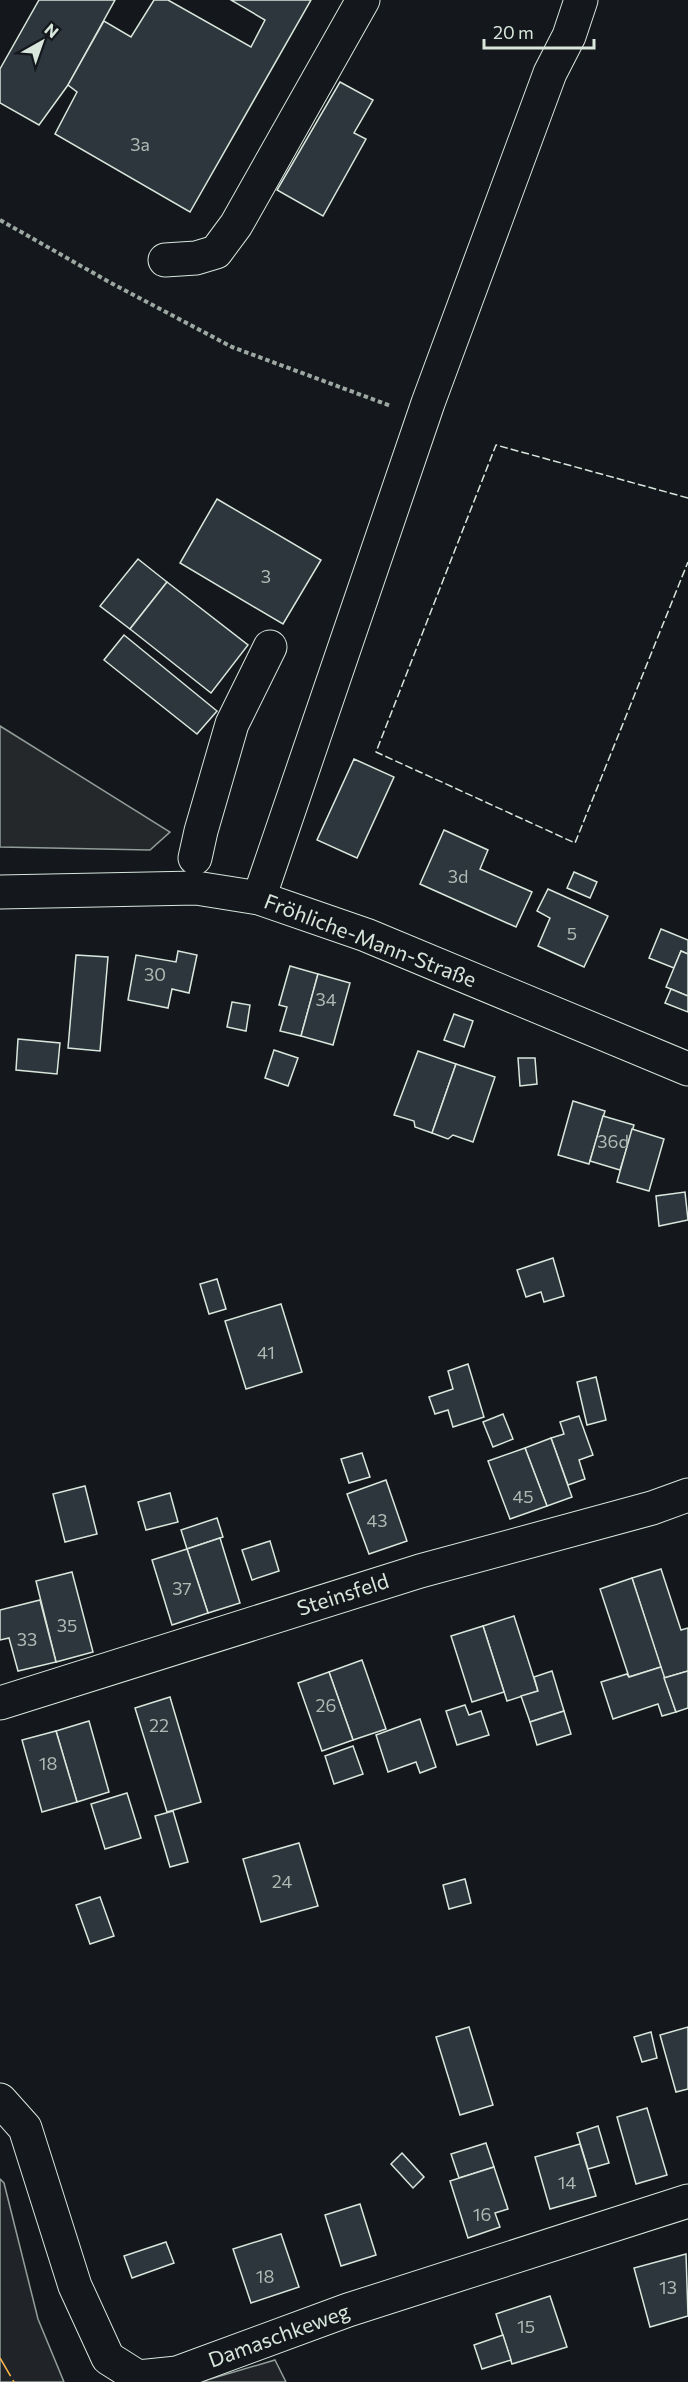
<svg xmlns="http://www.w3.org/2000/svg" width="688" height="2382" font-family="Commissioner,sans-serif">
	<rect width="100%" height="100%" fill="#14181c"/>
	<g fill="#202428" stroke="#939e99" stroke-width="1.5">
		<polygon points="0,2179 4,2183 38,2319 64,2382 0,2382"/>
		<polygon points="275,2360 286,2382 200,2382"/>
	</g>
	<polygon fill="#24282b" stroke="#939e99" stroke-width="1.5" points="0,726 170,832 150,850 0,847"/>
	<g fill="#2c363c" stroke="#d8e6dc" stroke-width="1.5">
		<polygon points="39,0 115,0 68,85 39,125 0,103 0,69"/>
		<polygon points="154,0 168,0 251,47 265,20 231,0 311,0 190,212 55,134 77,92 68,85 104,21 131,37"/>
		<polygon points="340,82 373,100 354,133 366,139 323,216 277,190"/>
		<polygon points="217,499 321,560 283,624 180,563"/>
		<polygon points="138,559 167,582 130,629 100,606"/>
		<polygon points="167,582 248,645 211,693 130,629"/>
		<polygon points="124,635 217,711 197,734 104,660"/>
		<polygon points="354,759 394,777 357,858 317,840"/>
		<polygon points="444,830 488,850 480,869 532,892 516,927 420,884"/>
		<polygon points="574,872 597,882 590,898 567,888"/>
		<polygon points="548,889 608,916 584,967 538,946 550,918 537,911"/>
		<polygon points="661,929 688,940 688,954 681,951 674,968 649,958"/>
		<polygon points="178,951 197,955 189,993 172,989 168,1008 128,1000 136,955 176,962"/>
		<polygon points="681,951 688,954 688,996 666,987"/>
		<polygon points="76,955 108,957 100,1051 68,1048"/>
		<polygon points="290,966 318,974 301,1036 280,1031 287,1007 279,1005"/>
		<polygon points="318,974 350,983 333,1045 301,1036"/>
		<polygon points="671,989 688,996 688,1012 665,1003"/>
		<polygon points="232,1002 250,1005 246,1031 227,1027"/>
		<polygon points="454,1014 473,1021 464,1047 444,1040"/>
		<polygon points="18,1039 60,1043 57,1074 16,1070"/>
		<polygon points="274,1050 298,1058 288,1086 265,1078"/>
		<polygon points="418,1051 456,1064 432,1133 415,1127 414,1121 394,1115"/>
		<polygon points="518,1058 535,1058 537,1084 520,1086"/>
		<polygon points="456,1064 495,1077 473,1142 453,1135 448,1139 432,1133"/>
		<polygon points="573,1101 605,1111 589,1164 558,1155"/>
		<polygon points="603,1116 634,1125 620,1170 590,1161"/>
		<polygon points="632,1129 664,1139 649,1191 617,1182"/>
		<polygon points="685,1192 688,1220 659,1226 656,1196"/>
		<polygon points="553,1258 564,1296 544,1302 541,1292 526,1297 517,1270"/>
		<polygon points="217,1279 226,1309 209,1314 200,1284"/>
		<polygon points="281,1304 302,1372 246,1389 225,1321"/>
		<polygon points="468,1364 484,1417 453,1427 448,1410 435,1414 429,1397 453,1389 448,1371"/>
		<polygon points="596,1377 606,1420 587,1425 577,1382"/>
		<polygon points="503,1414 513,1439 493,1447 483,1422"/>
		<polygon points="579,1416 593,1455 579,1460 585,1479 568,1485 551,1438 564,1434 560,1422"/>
		<polygon points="551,1438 572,1497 547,1506 525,1448"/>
		<polygon points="525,1448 547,1506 510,1519 488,1461"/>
		<polygon points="362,1453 370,1477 349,1483 341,1459"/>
		<polygon points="386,1480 407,1541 369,1554 347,1494"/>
		<polygon points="85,1486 97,1534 65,1542 53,1494"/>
		<polygon points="170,1493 178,1522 146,1530 138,1502"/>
		<polygon points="217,1518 223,1537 187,1549 181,1530"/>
		<polygon points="220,1538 240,1603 208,1613 187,1549"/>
		<polygon points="270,1541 279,1571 252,1580 242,1550"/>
		<polygon points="187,1549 208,1613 172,1625 152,1560"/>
		<polygon points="661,1569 681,1630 688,1628 688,1671 664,1678 632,1578"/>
		<polygon points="72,1572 93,1652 56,1662 36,1581"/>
		<polygon points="632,1578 661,1667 629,1677 600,1589"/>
		<polygon points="40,1600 56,1662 18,1671 9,1638 0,1640 0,1610"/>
		<polygon points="514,1616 538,1691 507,1701 483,1626"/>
		<polygon points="483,1626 504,1692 472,1702 451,1636"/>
		<polygon points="362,1660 386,1729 353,1740 329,1672"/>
		<polygon points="661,1667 676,1712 662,1716 658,1704 613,1719 601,1682 627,1674 629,1677"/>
		<polygon points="552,1671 564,1711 530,1722 521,1696 538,1691 534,1677"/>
		<polygon points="688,1671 688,1708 676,1712 664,1678"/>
		<polygon points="329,1672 353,1740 322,1751 298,1683"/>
		<polygon points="170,1697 201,1802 167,1812 135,1708"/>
		<polygon points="465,1705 469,1715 481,1711 489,1735 457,1745 446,1711"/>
		<polygon points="564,1711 571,1734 537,1745 530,1722"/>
		<polygon points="420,1719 436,1767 420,1773 416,1762 388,1772 376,1735"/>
		<polygon points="89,1721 109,1792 77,1802 56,1731"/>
		<polygon points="56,1731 77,1802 42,1812 22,1740"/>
		<polygon points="353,1746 363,1774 334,1784 325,1756"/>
		<polygon points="127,1793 141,1838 105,1849 91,1804"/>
		<polygon points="173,1811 188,1862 170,1867 155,1816"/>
		<polygon points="299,1843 318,1906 261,1922 243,1859"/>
		<polygon points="465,1879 471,1903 449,1909 443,1885"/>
		<polygon points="100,1897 114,1936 90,1944 76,1905"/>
		<polygon points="469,2027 493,2105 460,2115 436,2037"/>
		<polygon points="688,2027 688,2089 676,2092 660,2035"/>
		<polygon points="651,2032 657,2058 642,2062 634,2037"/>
		<polygon points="647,2108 667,2175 636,2184 617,2117"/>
		<polygon points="598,2126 609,2163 588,2169 577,2133"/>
		<polygon points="486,2143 494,2167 459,2178 451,2154"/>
		<polygon points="580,2144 596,2196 550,2209 535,2157"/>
		<polygon points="402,2153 424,2177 413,2188 391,2164"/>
		<polygon points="494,2167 508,2209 495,2213 500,2227 468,2238 450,2181"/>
		<polygon points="360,2204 376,2255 341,2266 325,2215"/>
		<polygon points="281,2234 299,2287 251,2303 233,2249"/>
		<polygon points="166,2242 174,2263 132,2278 124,2256"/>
		<polygon points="686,2254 688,2316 650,2327 634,2268"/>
		<polygon points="550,2296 567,2347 512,2364 496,2314"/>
		<polygon points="503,2335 511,2360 482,2369 474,2345"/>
	</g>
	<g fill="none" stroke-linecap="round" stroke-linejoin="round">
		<defs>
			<g id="minor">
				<polyline points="165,260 196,258 216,252 236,225 363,0"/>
				<polyline points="195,858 201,831 232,724 270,647"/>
				<polyline points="0,892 196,888 259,898 366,935 688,1069"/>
				<polyline points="259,898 428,403 550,73 569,36 581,0"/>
				<polyline points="0,1703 420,1571 652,1508 688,1495"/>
				<polyline points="0,2100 25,2128 75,2286 108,2358 138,2377 177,2373 348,2310 688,2201"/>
			</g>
		</defs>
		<use href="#minor" stroke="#d8e6dc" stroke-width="35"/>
		<polyline stroke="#9da8a2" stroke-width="4" stroke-dasharray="4.5 3" stroke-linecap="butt" points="0,220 111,283 232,347 391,406"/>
		<use href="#minor" stroke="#14181c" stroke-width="33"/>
		<polyline stroke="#d8e6dc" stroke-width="1.5" stroke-dasharray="8 3" stroke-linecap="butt" points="688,498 496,445 376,752 575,843 688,562"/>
		<polyline stroke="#ffb74d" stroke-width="1.5" stroke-dasharray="21 4.5 3 4.5" stroke-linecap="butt" points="0,2358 14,2382"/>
	</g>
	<g text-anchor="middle" stroke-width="4.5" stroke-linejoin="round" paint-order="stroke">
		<g font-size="18" fill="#adbab4">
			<text x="140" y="151">3a</text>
			<text x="266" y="583">3</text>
			<text x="458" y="883">3d</text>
			<text x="572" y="940">5</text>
			<text x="155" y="981">30</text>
			<text x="326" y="1006">34</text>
			<text x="613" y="1148">36d</text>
			<text x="266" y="1359">41</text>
			<text x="523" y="1503">45</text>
			<text x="377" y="1527">43</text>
			<text x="182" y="1595">37</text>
			<text x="67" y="1632">35</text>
			<text x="27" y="1646">33</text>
			<text x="326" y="1712">26</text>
			<text x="159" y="1732">22</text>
			<text x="48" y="1770">18</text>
			<text x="282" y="1888">24</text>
			<text x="567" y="2189">14</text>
			<text x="482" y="2221">16</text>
			<text x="265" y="2283">18</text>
			<text x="668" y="2294">13</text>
			<text x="526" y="2333">15</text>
		</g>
		<g font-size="21" fill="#d8e6dc" stroke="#14181c">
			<text transform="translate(370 941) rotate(21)" y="7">Fröhliche-Mann-Straße</text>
			<text transform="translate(343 1595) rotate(-18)" y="7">Steinsfeld</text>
			<text transform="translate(279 2336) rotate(-20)" y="7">Damaschkeweg</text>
		</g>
	</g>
	<g transform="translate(42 42) rotate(40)" stroke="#14181c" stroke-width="4.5" paint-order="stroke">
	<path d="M0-4.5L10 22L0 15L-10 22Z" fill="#d8e6dc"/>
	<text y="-9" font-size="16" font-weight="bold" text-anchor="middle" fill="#d8e6dc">N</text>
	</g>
	<path d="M484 39v9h110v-9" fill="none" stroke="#d8e6dc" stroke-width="3"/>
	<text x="493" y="39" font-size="18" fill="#d8e6dc" stroke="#14181c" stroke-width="4.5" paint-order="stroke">20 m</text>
</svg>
